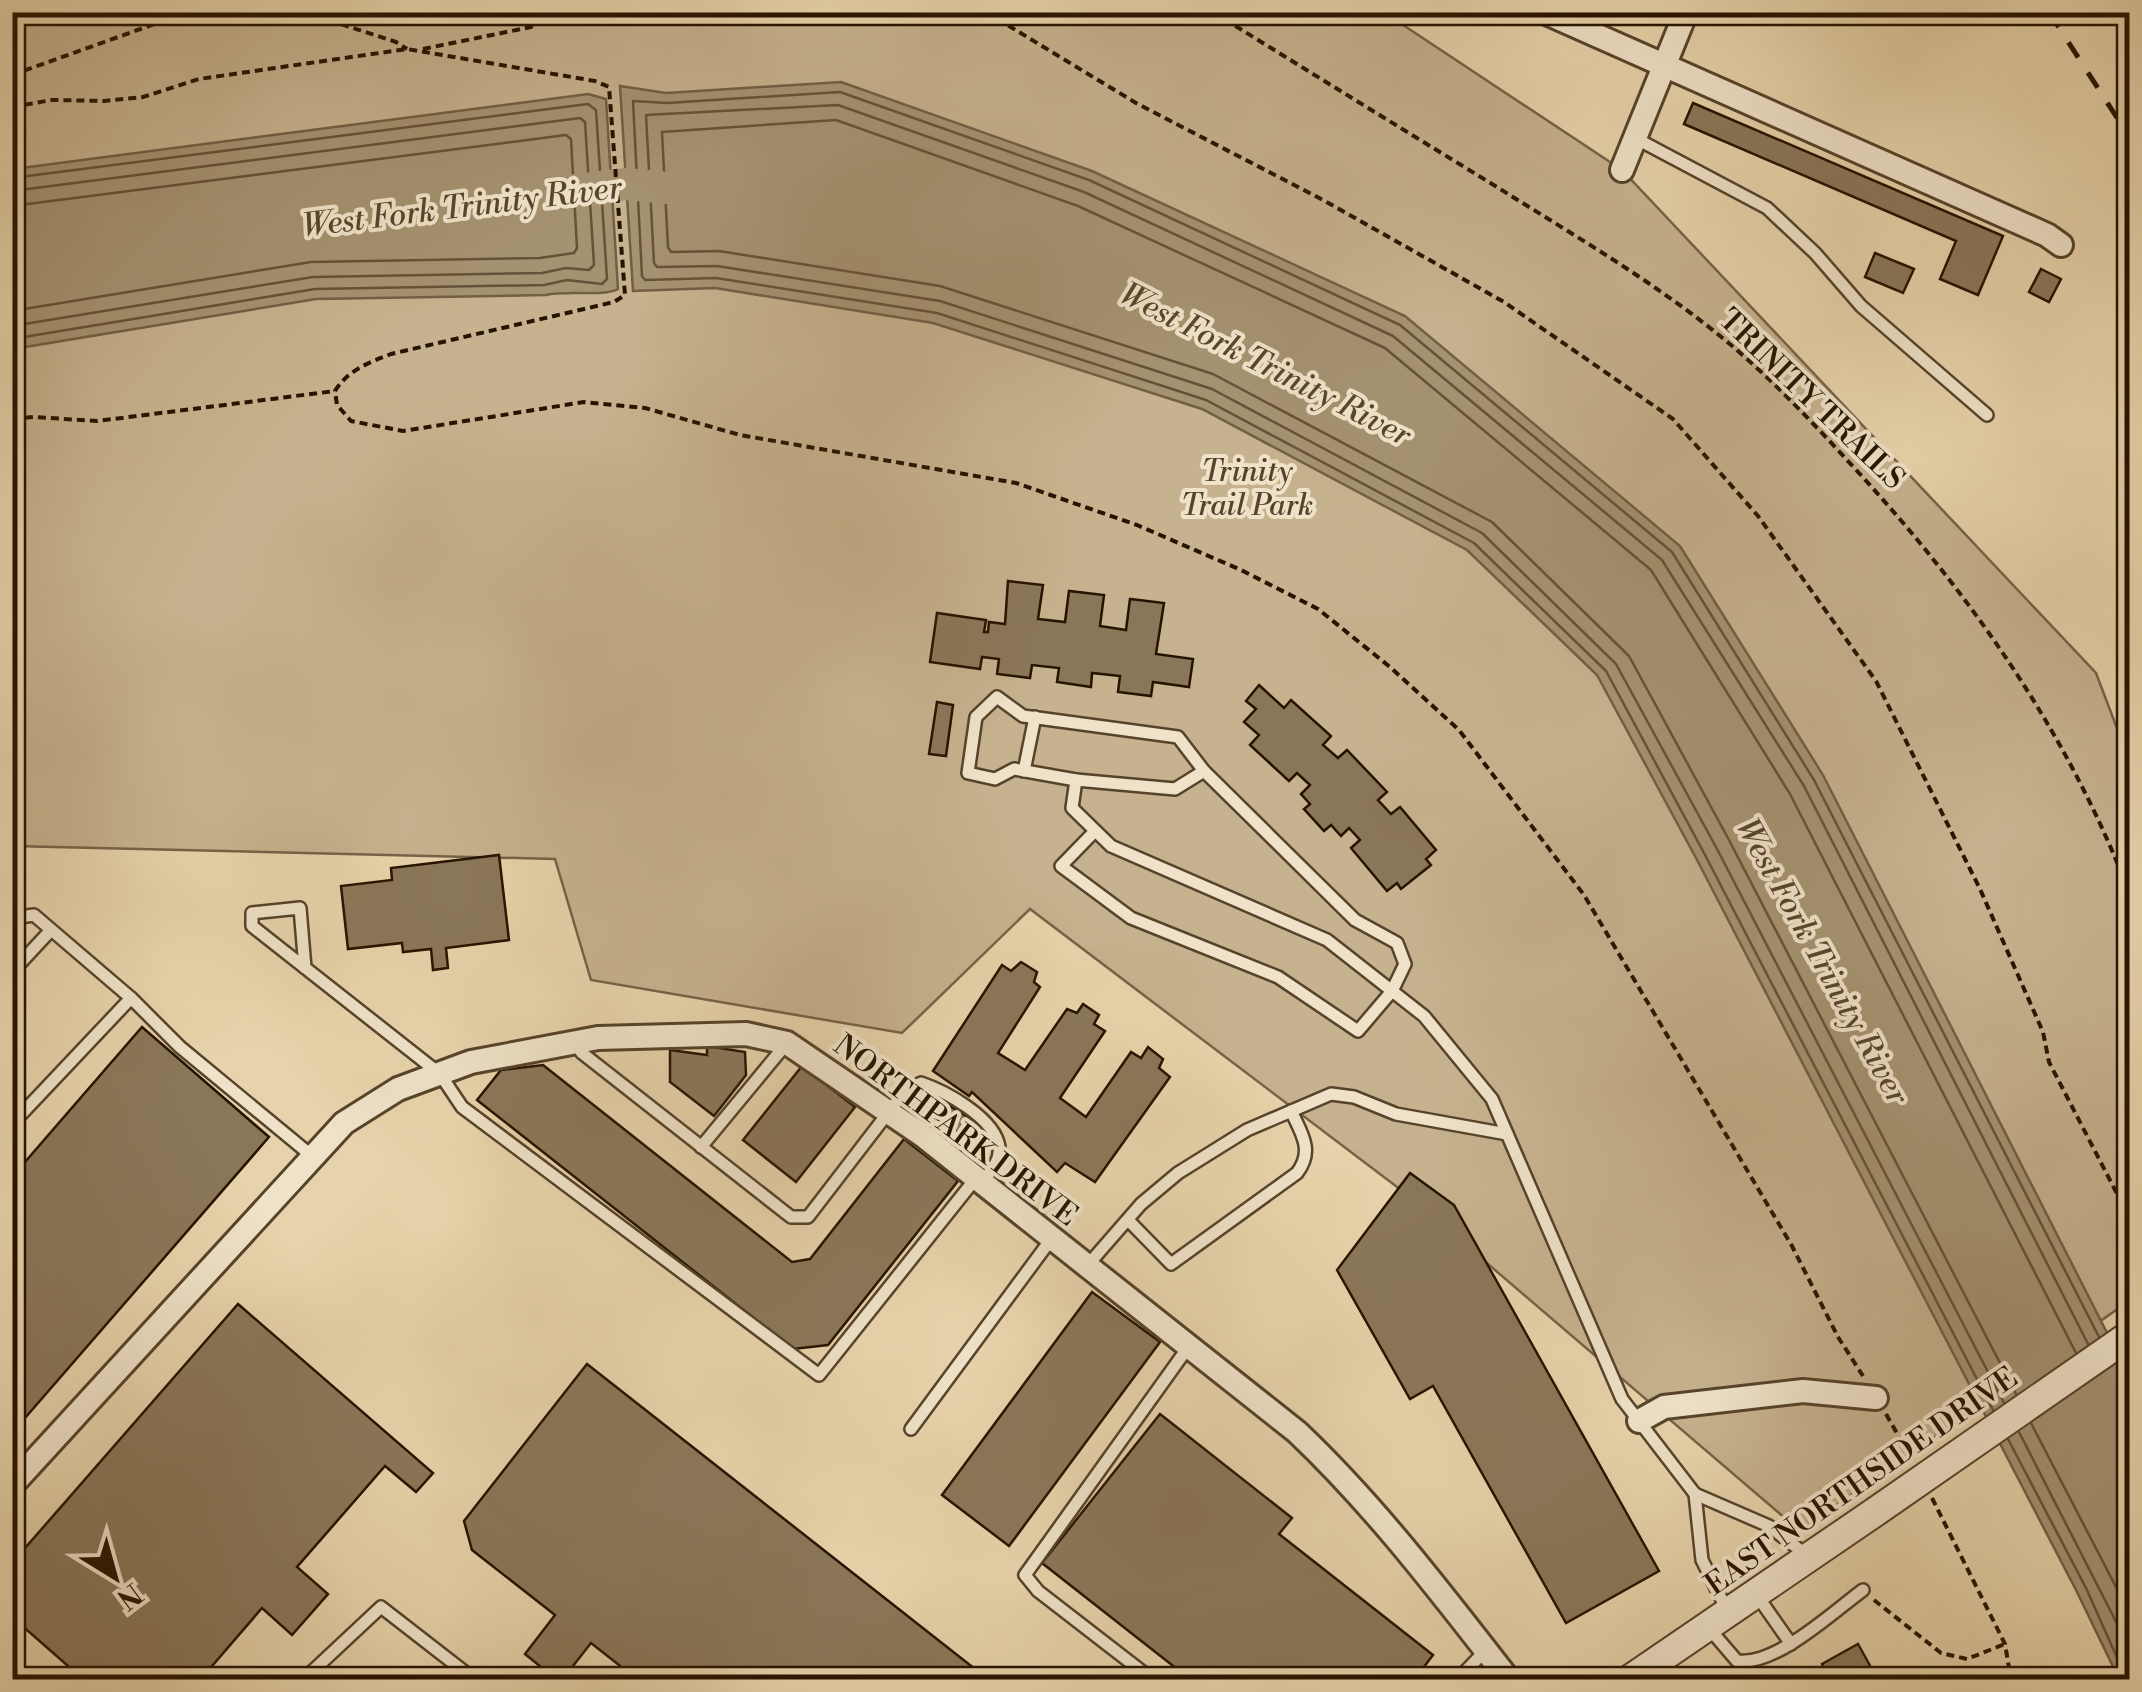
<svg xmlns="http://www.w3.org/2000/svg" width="2142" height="1692" font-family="'Libre Bodoni',serif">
	<rect width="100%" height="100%" fill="#e7d3ab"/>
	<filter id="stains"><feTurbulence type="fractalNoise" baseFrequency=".002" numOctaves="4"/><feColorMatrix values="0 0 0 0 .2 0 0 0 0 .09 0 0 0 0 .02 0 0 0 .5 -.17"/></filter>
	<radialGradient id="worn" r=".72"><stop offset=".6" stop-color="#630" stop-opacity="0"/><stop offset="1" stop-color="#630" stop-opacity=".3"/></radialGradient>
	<polygon fill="#c6b28e" stroke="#766247" stroke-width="2.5" points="13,13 1385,13 1622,170 2096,673 2129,760 2129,1301 1800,1531 1405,1193 1030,909 902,1033 591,980 555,859 13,846"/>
	<g fill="#a59271" stroke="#725f44" stroke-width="2.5">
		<polygon points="841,82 1092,171 1405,316 1680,546 1823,775 2129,1376 2129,1679 2119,1679 2077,1592 1696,858 1597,675 1467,550 1202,409 933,323 715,288 633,291 620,86 666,93"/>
		<path d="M 588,94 L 606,99 L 618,289 C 604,297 567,290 546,295 L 316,299 L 13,349 L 13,169 Z"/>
	</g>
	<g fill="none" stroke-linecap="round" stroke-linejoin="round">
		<g stroke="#665238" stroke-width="2.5">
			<polyline points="12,178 588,104 596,110 607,279 602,284 567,280 544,285 315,289 12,339"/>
			<polyline points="12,191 580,118 585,122 594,265 589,270 566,268 542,273 313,277 12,326"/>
			<polyline points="12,206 566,135 571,139 577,248 574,253 540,258 311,262 12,311"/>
			<polyline points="2016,1394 1729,840 1629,656 1492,522 1213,374 940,286 719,251 671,252 668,247 662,132 836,120 1078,206 1385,348 1651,570 1790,794 2076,1353"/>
			<polyline points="2004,1403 1716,847 1616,664 1482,533 1212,389 940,301 717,266 657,267 654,263 646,115 838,105 1084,192 1393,336 1662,560 1804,786 2088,1344"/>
			<polyline points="1993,1410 1704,853 1606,671 1474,543 1206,400 937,313 716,278 645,280 642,276 633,101 667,103 840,92 1089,180 1400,325 1672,552 1814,780 2099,1337"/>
			<polyline points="2031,1423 2130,1614"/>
			<polyline points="2019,1432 2130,1649"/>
			<polyline points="2008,1439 2086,1588 2127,1680"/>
		</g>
		<polyline stroke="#a59271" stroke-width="32" points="568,191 626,184 668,188"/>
	</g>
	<g fill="#8a7759" stroke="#261300" stroke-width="2.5">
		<polygon points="1693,103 2003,236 1978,295 1940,279 1956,241 1684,124"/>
		<polygon points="1875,253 1914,269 1903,293 1865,277"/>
		<polygon points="2041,269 2061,279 2049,302 2029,292"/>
		<polygon points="1008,581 1043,585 1038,619 1065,622 1069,591 1104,595 1100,626 1126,630 1130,599 1164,603 1156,654 1193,659 1189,687 1153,682 1151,696 1118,692 1120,676 1092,673 1091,687 1057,682 1059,668 1032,665 1030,678 997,674 999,659 982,657 980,669 930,662 937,613 986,620 984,632 988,632 989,622 1005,624"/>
		<polygon points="1259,685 1284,708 1291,700 1331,736 1323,745 1338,758 1347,750 1387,792 1378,800 1391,814 1400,807 1436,850 1426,859 1431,865 1401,889 1397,883 1387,891 1351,848 1360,840 1349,828 1341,836 1331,825 1324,831 1304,809 1310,804 1301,794 1310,785 1297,773 1289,781 1250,745 1259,735 1244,722 1256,709 1246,701"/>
		<polygon points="937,702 953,705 946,756 929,754"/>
		<polygon points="499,855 509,940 446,948 448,968 433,970 431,949 403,952 402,943 348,949 341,886 392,880 391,868"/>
		<polygon points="1021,962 1037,972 1034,982 1040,987 998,1053 1025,1070 1067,1009 1077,1013 1083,1004 1099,1015 1094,1024 1105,1031 1060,1098 1086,1117 1131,1052 1141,1058 1148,1047 1163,1059 1159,1068 1170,1077 1095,1182 1065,1163 1057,1172 972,1092 969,1096 933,1071 1002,965 1011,971"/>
		<polygon points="142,1027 269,1137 12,1433 12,1177"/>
		<polygon points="707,1046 745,1052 746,1075 714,1116 670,1082 670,1050 707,1055"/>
		<polygon points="543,1065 792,1262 810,1259 904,1139 958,1181 828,1345 793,1349 477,1100 501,1070"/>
		<polygon points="802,1066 855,1107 796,1182 743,1140"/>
		<polygon points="932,1095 979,1124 970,1139 923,1110"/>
		<polygon points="1410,1173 1454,1205 1659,1571 1566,1623 1433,1386 1410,1399 1337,1270"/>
		<polygon points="1092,1292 1160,1342 1009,1546 942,1495"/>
		<polygon points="238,1304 433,1473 416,1492 385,1466 297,1567 328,1594 292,1635 262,1608 200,1680 84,1680 12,1617 12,1563"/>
		<polygon points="587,1364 989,1680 638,1680 591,1643 562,1680 557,1680 525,1654 555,1615 472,1550 464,1521"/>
		<polygon points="1160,1414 1292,1518 1279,1534 1433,1655 1414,1680 1191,1680 1042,1563"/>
		<polygon points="1858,1644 1878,1680 1830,1680 1822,1664"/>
	</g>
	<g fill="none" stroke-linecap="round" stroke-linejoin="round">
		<defs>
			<g id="service">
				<polyline points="1635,138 1767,208 1815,253 1861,306 1987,415"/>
				<polyline points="1024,771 1035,717"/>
				<polyline points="1076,780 1014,769 995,779 968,773 976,717 997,697 1023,716 1178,737 1204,771"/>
				<polyline points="1095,831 1061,866 1131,918 1278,977 1358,1031 1392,991 1405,964 1397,943 1355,920 1204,771 1175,789 1076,780 1072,808 1111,846 1327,940 1424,1016 1492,1099 1622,1399 1695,1494"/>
				<polyline points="12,918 34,915 131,998"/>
				<polyline points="305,968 300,908 252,913 252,926 440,1074 462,1107 819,1375 976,1178"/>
				<polyline points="12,972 51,930"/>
				<path d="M 575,1043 L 582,1053 L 791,1217 L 808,1217 L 904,1092 L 921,1083 C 945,1091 995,1118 999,1147 C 1001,1161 990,1172 982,1182"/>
				<polyline points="12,1124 131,998 180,1047 312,1156"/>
				<polyline points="701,1147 787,1043"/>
				<path d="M 1128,1220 L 1171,1264 L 1297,1173 C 1314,1151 1302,1134 1291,1111"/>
				<polyline points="1087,1266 1141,1204 1178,1173 1247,1130 1331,1094 1354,1097 1396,1114 1507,1134"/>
				<polyline points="911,1429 1052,1238"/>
				<polyline points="1756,1594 1791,1644"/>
				<polyline points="1728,1612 1702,1560 1695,1494 1769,1526 1809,1557"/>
				<path d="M 1707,1626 L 1737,1661 C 1776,1666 1833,1612 1863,1590"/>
				<polyline points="303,1680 381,1607 475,1680"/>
				<polyline points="1153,1680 1038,1591 1025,1575 1189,1346"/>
				<polyline points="1457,1680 1486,1650"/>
			</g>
			<g id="minor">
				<polyline points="1544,12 2047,235 2061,245"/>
				<polyline points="2118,12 2130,17"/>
				<polyline points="1622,170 1686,12"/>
				<polyline points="1639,1421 1664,1407 1803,1391 1876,1398"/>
				<path d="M 12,1485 L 344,1123 L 398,1089 L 471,1062 L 598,1038 L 746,1034 L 787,1043 L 922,1135 L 1297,1432 C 1376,1507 1441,1593 1509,1680"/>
			</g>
			<polyline id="tertiary" points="1629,1680 1875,1512"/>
		</defs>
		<use href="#service" stroke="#56432b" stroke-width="16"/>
		<use href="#minor" stroke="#56432b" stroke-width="28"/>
		<use href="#tertiary" stroke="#56432b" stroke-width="32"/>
		<g stroke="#261300" stroke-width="4" stroke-dasharray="8 5" stroke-linecap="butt">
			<polyline points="304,12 396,42 407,49"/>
			<polyline points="986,12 1136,103 1323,200 1504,302 1673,419 1758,516 1876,681 1980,889 2043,1032 2049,1062 2130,1219"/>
			<path d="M 1213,12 C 1308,71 1402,129 1497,187 C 1567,231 1639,273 1705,324 C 1757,364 1803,412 1847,460 C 1967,589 2067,729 2130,895"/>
			<polyline points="423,49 531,27 563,12"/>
			<polyline points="12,75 188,12"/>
			<path d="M 12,107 L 52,100 L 104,101 L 143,97 L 199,79 L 407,49 L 595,81 L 609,87 L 625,295 L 614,302 L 391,354 C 368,363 348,370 335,391 L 337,405 L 351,421 L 403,431 L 584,402 L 645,408 L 740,435 L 1016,483 L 1137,525 L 1241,570 L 1318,609 L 1390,667 L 1459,730 L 1584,895 L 1792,1246 L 1838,1337 L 1863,1376"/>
			<polyline points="12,419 33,417 97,421 335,391"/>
			<polyline points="1886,1414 1911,1458"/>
			<polyline points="1932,1498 2005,1644 2011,1680"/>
			<polyline points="1874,1600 1941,1653 1967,1659 2005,1644"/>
		</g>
		<use href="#service" stroke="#efe2c8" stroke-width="11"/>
		<use href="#minor" stroke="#efe2c8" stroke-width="22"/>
		<use href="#tertiary" stroke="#efe2c8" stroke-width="28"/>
		<polyline stroke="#261300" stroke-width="5" stroke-dasharray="18 18" stroke-linecap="butt" points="2049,12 2130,138"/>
		<defs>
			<polyline id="tertiary-bridge" points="1875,1512 2130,1335"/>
		</defs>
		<use href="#tertiary-bridge" stroke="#56432b" stroke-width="32" stroke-linecap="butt"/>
		<use href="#tertiary-bridge" stroke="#efe2c8" stroke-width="28"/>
	</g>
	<g text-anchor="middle" stroke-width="8" stroke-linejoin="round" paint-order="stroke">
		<g font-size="30" fill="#261300" stroke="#efe2c8">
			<text transform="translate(1812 399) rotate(44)" y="10">TRINITY TRAILS</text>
			<text transform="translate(956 1130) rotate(37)" y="10">NORTHPARK DRIVE</text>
			<text transform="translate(1861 1481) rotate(-35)" y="10">EAST NORTHSIDE DRIVE</text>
		</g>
		<g font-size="30" font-style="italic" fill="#56432b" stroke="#efe2c8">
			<text x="1247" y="481">Trinity<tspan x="1247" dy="34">Trail Park</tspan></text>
		</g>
		<g font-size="32" font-style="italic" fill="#59462d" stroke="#efe2c8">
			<text transform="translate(462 206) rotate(-7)" y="11">West Fork Trinity River</text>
			<text transform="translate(1266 364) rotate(27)" y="11">West Fork Trinity River</text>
			<text transform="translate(1823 961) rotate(61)" y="11">West Fork Trinity River</text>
		</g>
	</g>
	<rect width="2142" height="1692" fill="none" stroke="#e7d3ab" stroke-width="50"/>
	<rect x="15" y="15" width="2112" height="1662" fill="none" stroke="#261300" stroke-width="5"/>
	<rect x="25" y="25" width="2092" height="1642" fill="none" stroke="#261300" stroke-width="2.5"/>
	<g transform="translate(115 1577) rotate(143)" stroke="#efe2c8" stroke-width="8" paint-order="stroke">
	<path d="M0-8L18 38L0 25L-18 38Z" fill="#261300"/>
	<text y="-15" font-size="28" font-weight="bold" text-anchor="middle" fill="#261300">N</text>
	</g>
	<rect width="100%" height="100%" filter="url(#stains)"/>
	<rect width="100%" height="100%" fill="url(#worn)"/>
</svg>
